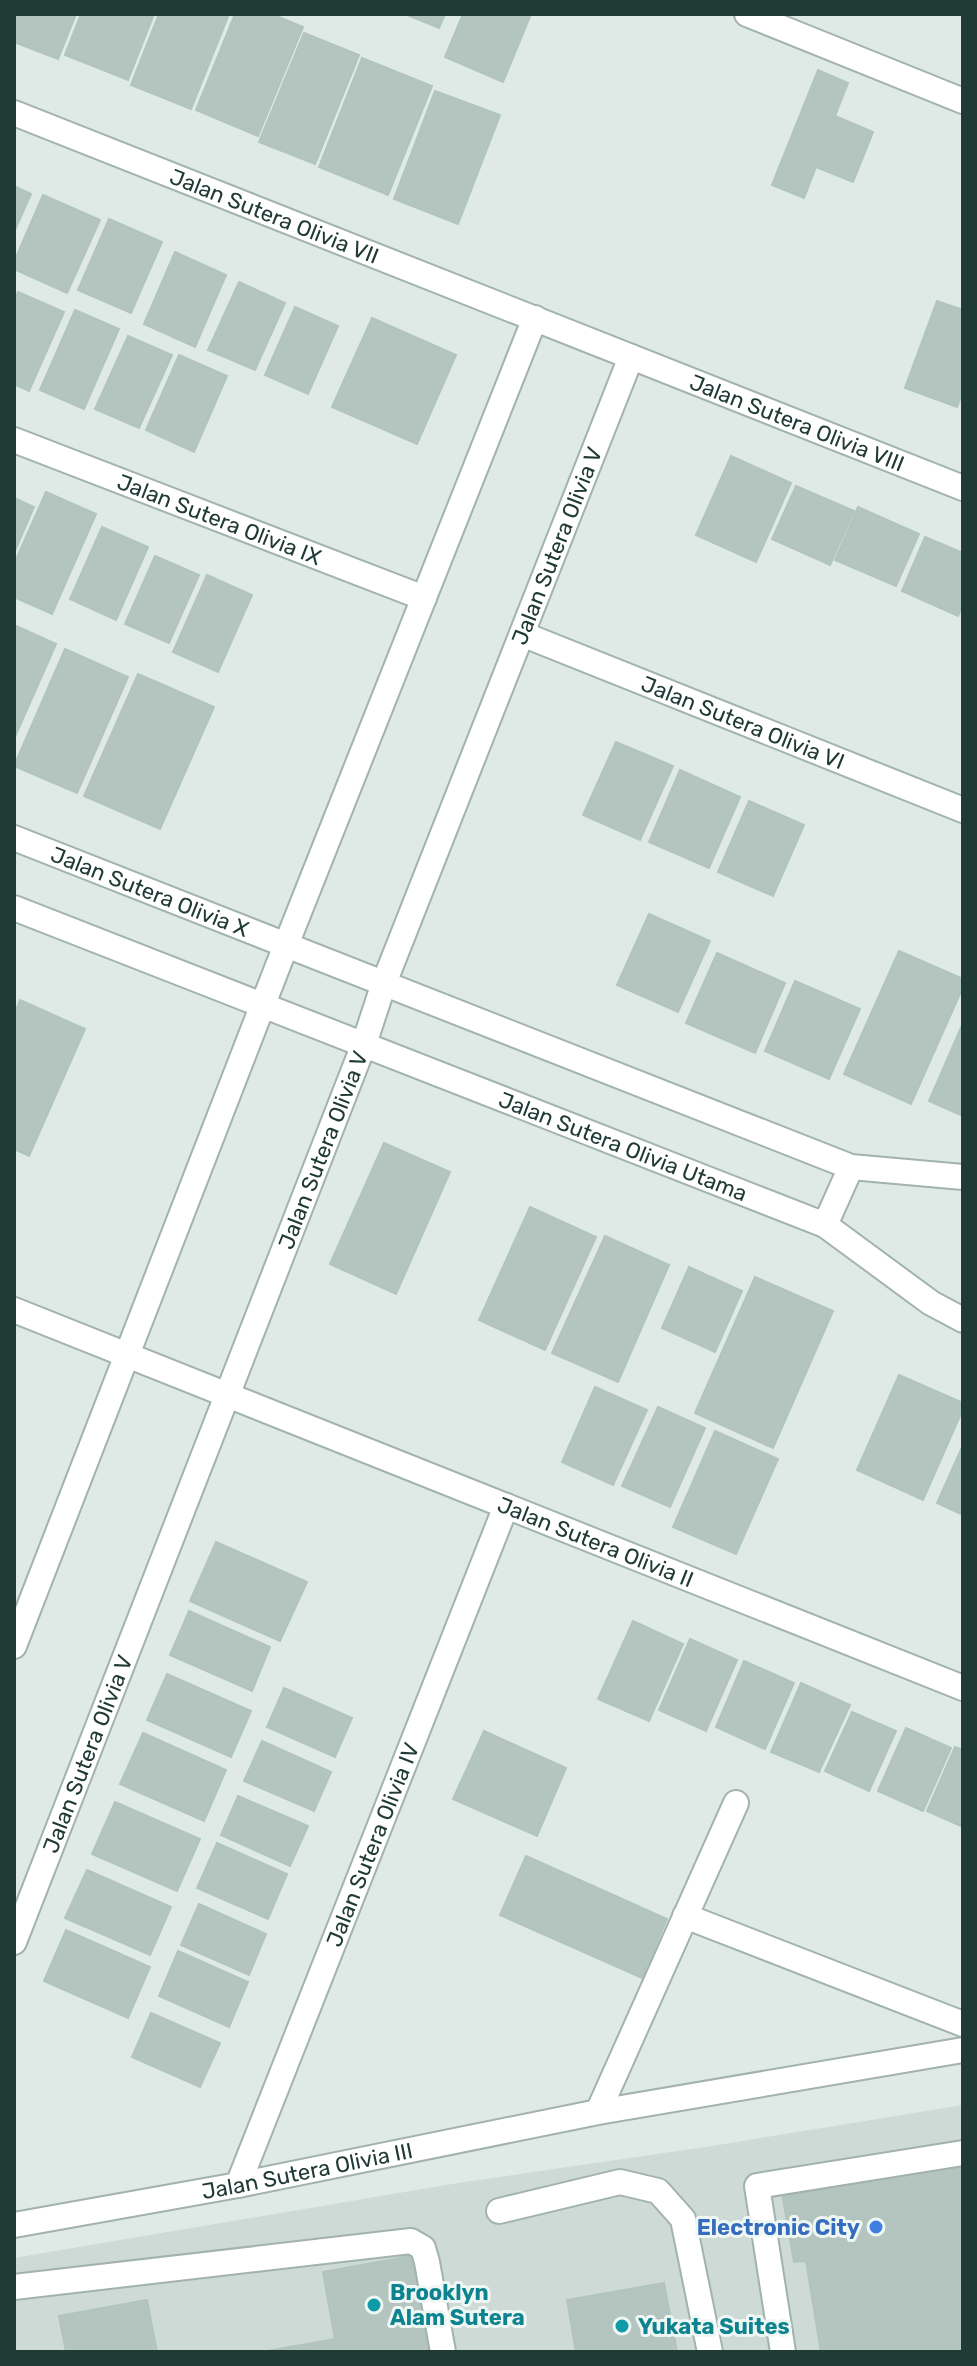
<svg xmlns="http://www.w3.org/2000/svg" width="977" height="2366" font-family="Rubik,sans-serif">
	<rect width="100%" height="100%" fill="#dfeae7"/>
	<polygon fill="#cddad6" points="963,2105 963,2352 14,2352 14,2258 458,2183 712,2146"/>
	<g fill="#b4c5c0" stroke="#b1c4be" stroke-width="2">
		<polygon points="14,14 76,14 58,59 14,42"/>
		<polygon points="81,14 154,14 128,80 65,55"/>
		<polygon points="159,14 229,14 191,109 131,85"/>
		<polygon points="235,14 272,14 303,27 258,136 196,110"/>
		<polygon points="405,14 445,14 439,28"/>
		<polygon points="463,14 531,14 503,82 445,57"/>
		<polygon points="304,33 359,55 315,164 259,142"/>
		<polygon points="362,58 432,86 388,195 319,167"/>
		<polygon points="818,70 848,83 835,116 873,132 853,182 816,167 804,198 772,185"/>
		<polygon points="435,91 500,115 458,224 394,199"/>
		<polygon points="14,186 31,194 14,232"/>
		<polygon points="43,195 100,220 67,293 14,269 14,262"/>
		<polygon points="109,219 162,242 131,313 78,290"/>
		<polygon points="175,252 226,275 195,347 144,324"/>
		<polygon points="239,282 285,303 255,370 208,350"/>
		<polygon points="18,292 64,312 29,391 14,384 14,302"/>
		<polygon points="937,301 963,310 963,391 957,407 905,388"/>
		<polygon points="295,307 338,326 308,394 265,375"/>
		<polygon points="75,310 119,329 84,409 40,390"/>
		<polygon points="372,318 456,355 417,444 332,407"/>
		<polygon points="128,336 172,355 139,428 95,409"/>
		<polygon points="179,355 227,376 194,452 146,430"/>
		<polygon points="731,456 791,483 756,562 696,535"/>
		<polygon points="796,486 854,511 830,565 772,539"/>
		<polygon points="46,492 96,514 52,614 14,597 14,564"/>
		<polygon points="14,498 34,507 14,553"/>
		<polygon points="858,507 919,534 896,586 835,560"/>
		<polygon points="102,527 148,547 116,620 70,599"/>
		<polygon points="925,537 963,553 963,604 958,616 902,591"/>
		<polygon points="155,556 199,575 169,643 125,624"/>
		<polygon points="207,575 252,595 218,672 173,652"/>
		<polygon points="14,625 56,644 14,739"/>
		<polygon points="65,649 128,677 77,793 14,766"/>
		<polygon points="138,674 214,707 160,829 84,796"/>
		<polygon points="616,742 673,766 640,840 583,815"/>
		<polygon points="680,770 740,797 709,868 649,842"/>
		<polygon points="749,801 804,825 773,896 718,872"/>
		<polygon points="649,914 710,941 678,1012 617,985"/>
		<polygon points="899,951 963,979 963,987 911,1104 844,1074"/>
		<polygon points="717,953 785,983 755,1053 686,1023"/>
		<polygon points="795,981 860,1009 829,1079 765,1051"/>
		<polygon points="20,1000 85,1029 29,1156 14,1149 14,1015"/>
		<polygon points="963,1023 963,1116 929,1101"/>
		<polygon points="384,1143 450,1172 396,1294 330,1264"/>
		<polygon points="530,1207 596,1237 545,1350 479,1320"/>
		<polygon points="605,1236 669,1265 618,1382 552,1353"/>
		<polygon points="689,1267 742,1291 715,1352 662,1328"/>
		<polygon points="755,1277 833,1311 773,1448 695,1413"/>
		<polygon points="899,1375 963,1403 963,1409 923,1500 857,1470"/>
		<polygon points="595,1387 647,1410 613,1485 562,1462"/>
		<polygon points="658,1407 705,1428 670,1507 622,1486"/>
		<polygon points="715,1431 778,1459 736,1554 673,1527"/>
		<polygon points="963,1445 963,1515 937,1503"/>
		<polygon points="216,1542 307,1582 280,1641 190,1601"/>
		<polygon points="189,1611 270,1647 252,1691 170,1655"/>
		<polygon points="633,1621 683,1644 649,1721 598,1699"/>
		<polygon points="690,1639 737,1660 706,1731 659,1710"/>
		<polygon points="744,1661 794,1683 765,1749 716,1727"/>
		<polygon points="167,1674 251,1711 231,1757 147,1720"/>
		<polygon points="801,1683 850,1705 819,1772 771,1752"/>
		<polygon points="284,1688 352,1718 335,1757 267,1727"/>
		<polygon points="852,1712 896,1731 869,1791 825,1771"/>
		<polygon points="906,1728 951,1748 923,1811 878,1791"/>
		<polygon points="484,1731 566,1768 537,1836 453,1799"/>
		<polygon points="143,1733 226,1770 204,1821 120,1784"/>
		<polygon points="262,1741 331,1772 314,1811 244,1781"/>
		<polygon points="955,1747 963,1750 963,1827 927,1811"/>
		<polygon points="238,1796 308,1826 290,1866 221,1835"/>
		<polygon points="115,1802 200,1839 177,1891 92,1854"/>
		<polygon points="217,1843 287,1874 268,1919 197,1888"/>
		<polygon points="526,1856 667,1919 642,1978 500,1915"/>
		<polygon points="87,1870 171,1907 150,1955 65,1918"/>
		<polygon points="199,1904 266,1934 249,1975 181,1945"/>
		<polygon points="66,1930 150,1967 128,2018 44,1981"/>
		<polygon points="178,1951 248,1982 229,2027 159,1996"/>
		<polygon points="151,2013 220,2043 200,2087 132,2057"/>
		<polygon points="963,2163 963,2352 821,2352 806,2261 794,2262 782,2193"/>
		<polygon points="411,2256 429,2352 262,2352 335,2339 323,2272"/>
		<polygon points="664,2283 677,2352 576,2352 567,2300"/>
		<polygon points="147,2300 157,2352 66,2352 59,2316"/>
	</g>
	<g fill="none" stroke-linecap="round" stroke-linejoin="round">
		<defs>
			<g id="minor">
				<polyline points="747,14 963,101"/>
				<path id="s1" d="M 14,113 L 963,488"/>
				<path id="s2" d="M 14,440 L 424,598"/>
				<path id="s3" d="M 522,634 L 963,810"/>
				<path id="s4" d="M 14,838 L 851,1167 L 963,1177"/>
				<path id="s5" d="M 14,908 L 825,1225 L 931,1303 L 963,1320"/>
				<polyline points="825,1225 851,1167"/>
				<path id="s6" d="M 14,1310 L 963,1688"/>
				<polyline points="14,1646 286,945 535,318"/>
				<polyline points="685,1916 963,2024"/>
				<path id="s7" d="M 14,1942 L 364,1044 L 384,983 L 631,357"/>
				<polyline points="598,2112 736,1803"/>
				<path id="s8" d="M 238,2185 L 506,1506"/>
				<polyline points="499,2211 620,2182 658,2191 683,2219 710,2352"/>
				<path id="s9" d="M 14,2225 L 238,2185 L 598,2112 L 963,2050"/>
				<polyline points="14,2287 411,2241 423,2248 427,2262 443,2352"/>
				<polyline points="783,2352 757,2186 963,2153"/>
			</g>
		</defs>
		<use href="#minor" stroke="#a2b2ae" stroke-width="28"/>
		<use href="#minor" stroke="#fff" stroke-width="24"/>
	</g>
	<circle fill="#3f7fe0" stroke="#eff7f4" stroke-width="3" cx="876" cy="2227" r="8"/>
	<g fill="#0f9aa8" stroke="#eff7f4" stroke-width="3">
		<circle cx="374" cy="2305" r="8"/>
		<circle cx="622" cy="2326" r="8"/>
	</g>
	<g text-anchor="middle" stroke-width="6" stroke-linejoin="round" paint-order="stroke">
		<g font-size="22" fill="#203a36" stroke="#eff7f4">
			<text dy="8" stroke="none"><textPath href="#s1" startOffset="280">Jalan Sutera Olivia VII</textPath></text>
			<text dy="8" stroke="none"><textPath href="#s1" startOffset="842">Jalan Sutera Olivia VIII</textPath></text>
			<text dy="8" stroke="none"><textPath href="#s2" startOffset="220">Jalan Sutera Olivia IX</textPath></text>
			<text dy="8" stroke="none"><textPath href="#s7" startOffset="1498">Jalan Sutera Olivia V</textPath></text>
			<text dy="8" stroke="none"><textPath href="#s3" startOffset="238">Jalan Sutera Olivia VI</textPath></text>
			<text dy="8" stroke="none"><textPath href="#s4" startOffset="146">Jalan Sutera Olivia X</textPath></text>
			<text dy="8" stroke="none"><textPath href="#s5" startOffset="654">Jalan Sutera Olivia Utama</textPath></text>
			<text dy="8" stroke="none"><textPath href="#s7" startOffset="850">Jalan Sutera Olivia V</textPath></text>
			<text dy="8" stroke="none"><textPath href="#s6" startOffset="626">Jalan Sutera Olivia II</textPath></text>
			<text dy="8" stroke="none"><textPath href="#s7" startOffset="202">Jalan Sutera Olivia V</textPath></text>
			<text dy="8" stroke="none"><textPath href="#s8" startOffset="366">Jalan Sutera Olivia IV</textPath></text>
			<text dy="8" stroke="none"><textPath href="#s9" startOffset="298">Jalan Sutera Olivia III</textPath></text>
		</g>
		<g font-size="22" font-weight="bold" fill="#366cbe" stroke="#eff7f4" text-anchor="end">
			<text x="860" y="2235">Electronic City</text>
		</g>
		<g font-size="22" font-weight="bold" fill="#0d838f" stroke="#eff7f4" text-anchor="start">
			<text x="390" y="2300">Brooklyn<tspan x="390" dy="25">Alam Sutera</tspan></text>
			<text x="638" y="2334">Yukata Suites</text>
		</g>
	</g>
	<rect width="977" height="2366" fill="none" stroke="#203a36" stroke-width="32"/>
</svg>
